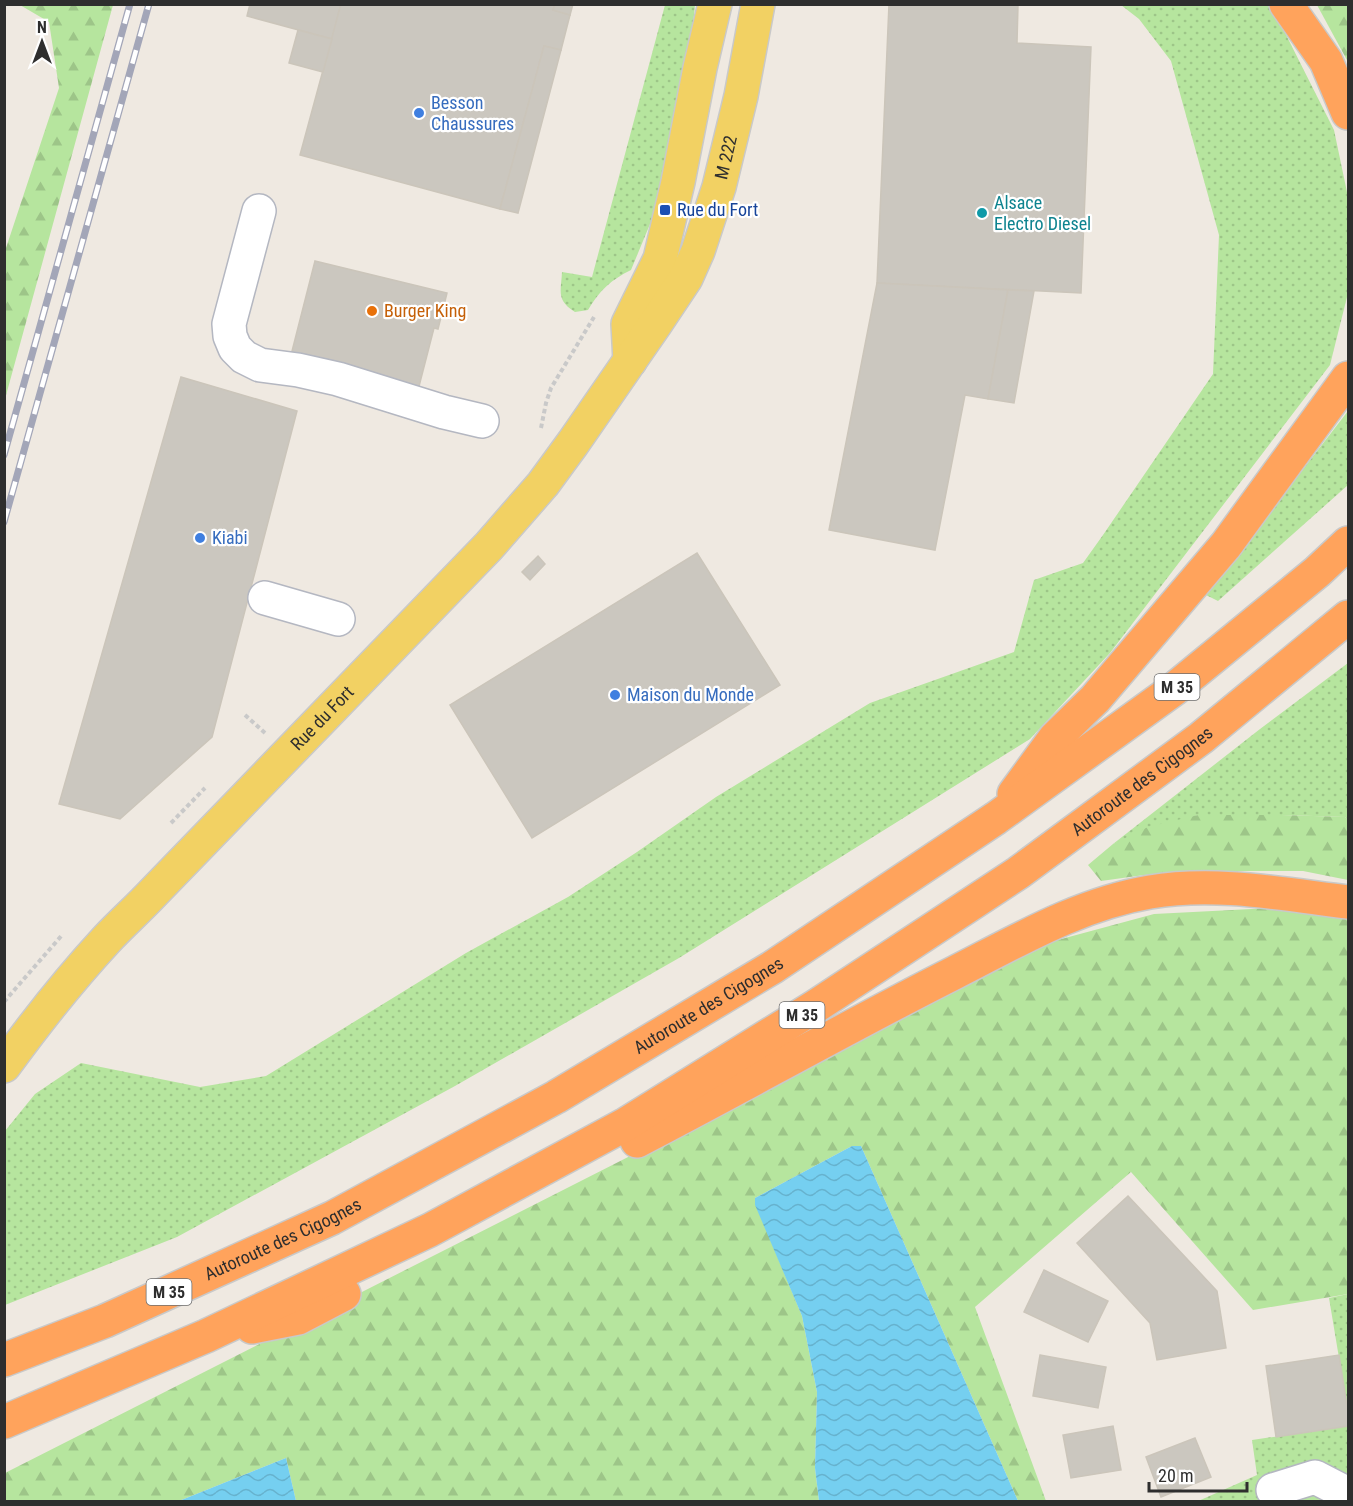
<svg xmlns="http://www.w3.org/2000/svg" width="1353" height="1506" font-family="'Roboto Condensed',sans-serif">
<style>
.grass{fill:url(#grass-dots)}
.forest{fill:url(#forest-firs)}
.water{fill:url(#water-waves)}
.building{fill:#cbc7bf;stroke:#cbc5ba;stroke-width:1.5}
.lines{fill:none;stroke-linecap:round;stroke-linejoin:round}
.minor-casing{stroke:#b4b7c1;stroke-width:36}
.major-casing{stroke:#c9c9c9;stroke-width:36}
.highway-casing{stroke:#c9c9c9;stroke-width:36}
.path{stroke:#c9c9c9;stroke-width:4;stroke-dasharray:4.5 3;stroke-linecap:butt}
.minor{stroke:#fff;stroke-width:33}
.major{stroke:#f2d163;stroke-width:33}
.highway{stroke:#ffa35c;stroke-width:33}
.rail-casing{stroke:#a3a6b8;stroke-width:7}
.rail{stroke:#fff;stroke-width:4.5;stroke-dasharray:14;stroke-linecap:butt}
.shop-dot{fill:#3f7fe0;stroke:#fff;stroke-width:2}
.transit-dot{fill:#1a4fb4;stroke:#fff;stroke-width:2}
.culture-dot{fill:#0f9aa8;stroke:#fff;stroke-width:2}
.food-dot{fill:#e8710a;stroke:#fff;stroke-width:2}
.labels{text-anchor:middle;stroke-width:4.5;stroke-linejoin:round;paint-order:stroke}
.shield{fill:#fff;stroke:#6d6d6d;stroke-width:1.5}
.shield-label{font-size:16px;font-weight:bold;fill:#2e2e2e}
.shop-label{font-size:18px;fill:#366cbe;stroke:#fff;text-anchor:start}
.street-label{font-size:18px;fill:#2e2e2e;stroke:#fff}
.culture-label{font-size:18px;fill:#0d838f;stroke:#fff;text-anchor:start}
.transit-label{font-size:18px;fill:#164399;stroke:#fff;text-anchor:start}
.food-label{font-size:18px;fill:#c56008;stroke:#fff;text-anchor:start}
</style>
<defs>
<pattern id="grass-dots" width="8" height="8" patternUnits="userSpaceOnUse" patternTransform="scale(1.5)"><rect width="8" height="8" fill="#b6e59e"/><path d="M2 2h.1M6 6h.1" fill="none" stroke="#9dc588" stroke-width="1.8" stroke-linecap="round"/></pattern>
<pattern id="forest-firs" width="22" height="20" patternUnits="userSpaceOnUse" patternTransform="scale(1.5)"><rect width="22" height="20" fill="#b6e59e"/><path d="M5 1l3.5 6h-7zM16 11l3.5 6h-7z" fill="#9dc588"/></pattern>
<pattern id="water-waves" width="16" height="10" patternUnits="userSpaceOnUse" patternTransform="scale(1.5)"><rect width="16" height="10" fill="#75cff0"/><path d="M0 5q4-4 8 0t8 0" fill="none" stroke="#66b2ce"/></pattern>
</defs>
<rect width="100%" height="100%" fill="#efe9e1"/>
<g class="grass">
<path d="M665,5H695L690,55L655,212L631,270C612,279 599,291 588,310L575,312C556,300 561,292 562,272L592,277Z"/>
<path d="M1121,5H1271L1334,130L1348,197V293L1330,365L1110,653L1030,739L679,958L455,1086L177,1237L5,1305V1131L35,1094L81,1063L200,1087L266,1076L466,953L568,897L637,852L716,797L870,703L1014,652L1034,580L1083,563L1103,535L1213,374L1219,235L1171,61L1139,19Z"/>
<path d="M1348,411V485L1218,601L1206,595Z"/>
<path d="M1348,663V820L1345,817L1282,815H1198L1113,844L1260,729Z"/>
<path d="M1348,1294V1412L1329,1298Z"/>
<path d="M1348,1426V1501L1196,1502L1257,1475L1252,1440Z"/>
</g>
<g class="forest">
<path d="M20,5H113L5,399V251L59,88L49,22Z"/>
<path d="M1317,5H1348V62Z"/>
<path d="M1198,815H1282L1345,817L1348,820V880L1303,871H1217L1144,875L1101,881L1088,865L1113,844L1148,827Z"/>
<path d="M1271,908L1348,919V1294L1253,1310L1131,1172L975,1307L1046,1501H1018L861,1146H852L755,1198L756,1205L802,1316L817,1392L815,1468L819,1501H296L286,1458L179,1501L5,1502V1473L1054,941L1154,914Z"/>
</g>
<g class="water">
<path d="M852,1146H861L1018,1501H819L815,1468L817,1392L802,1316L755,1205V1198Z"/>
<path d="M286,1458L296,1501H179Z"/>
</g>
<g class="building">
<path d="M250,4H341L332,39L247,16Z"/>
<path d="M341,4H555L553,10L570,15L561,50L544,46L500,209L300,155Z"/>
<path d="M555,4H573L570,15L553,10Z"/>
<path d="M889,4L1018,5L1017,43L1091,47L1081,293L877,283Z"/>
<path d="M298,30L332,39L323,72L289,63Z"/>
<path d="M544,46L561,50L518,213L500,209Z"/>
<path d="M315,261L447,293L438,329L434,328L417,394L289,363Z"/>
<path d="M877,283L1008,290L988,399L965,395L935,550L829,530Z"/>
<path d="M1008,290L1034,291L1014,403L988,399Z"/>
<path d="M181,377L297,411L212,737L120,819L59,804Z"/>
<path d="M697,553L780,685L532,838L450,705Z"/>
<path d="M538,556L545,564L530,580L522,572Z"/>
<path d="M1128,1196L1217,1291L1226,1348L1157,1360L1150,1323L1077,1243Z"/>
<path d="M1044,1270L1108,1301L1088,1342L1024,1312Z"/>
<path d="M1040,1355L1106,1367L1098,1408L1033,1396Z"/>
<path d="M1339,1355L1348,1412V1426L1276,1437L1266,1366Z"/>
<path d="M1113,1426L1121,1470L1071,1478L1063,1435Z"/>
<path d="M1195,1438L1211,1477L1161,1497L1146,1457Z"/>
</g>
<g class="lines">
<g class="minor-casing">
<g id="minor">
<path d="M259,211L229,324L230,336L235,348L244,357L260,365L298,370L338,379L444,412L482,421"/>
<path d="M265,598L338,619"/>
<path d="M1273,1490L1315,1477L1348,1494"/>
</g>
</g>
<g class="major-casing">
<g id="major">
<path d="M630,361L628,324L660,259L678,182L700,68L715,4"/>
<path id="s1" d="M4,1066C36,1022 70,979 107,939C122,923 138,909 153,893L489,546L543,484L573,443L656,323L686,278L698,251L719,187L741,96L758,4"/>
</g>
</g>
<g class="highway-casing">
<g id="highway">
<path d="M1286,4L1326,61L1348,113"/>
<path d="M1014,794L1055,738L1095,699L1226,545L1348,378"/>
<path d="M637,1141C743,1086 847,1027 954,973C1017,941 1079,904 1150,892C1216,881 1282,894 1348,902"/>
<path d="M252,1327L298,1318L344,1294"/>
<path id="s2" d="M4,1360L105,1321L332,1218L556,1097L773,967L996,818L1173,690L1317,572L1348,543"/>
<path id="s3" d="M4,1422L206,1336L430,1230L626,1124L816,1006L1018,873L1201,738L1348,617"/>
</g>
</g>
<g class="path">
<path d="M541,428L546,403L551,388L594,317"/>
<path d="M245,715L265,733"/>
<path d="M171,823L205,788"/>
<path d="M4,1002L16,988L63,934"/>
</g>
<use href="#minor" class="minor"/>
<use href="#major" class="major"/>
<use href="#highway" class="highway"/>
<g class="rail-casing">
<g id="rail">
<path d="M4,455L130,4"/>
<path d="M4,522L149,4"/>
</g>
</g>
<use href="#rail" class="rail"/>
</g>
<g class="shop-dot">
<circle cx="419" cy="113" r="6"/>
<circle cx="200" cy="538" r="6"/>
<circle cx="615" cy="695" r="6"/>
</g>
<rect class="transit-dot" x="659" y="204" width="12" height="12" rx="3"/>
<circle class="culture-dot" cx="982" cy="213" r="6"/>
<circle class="food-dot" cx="372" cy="311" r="6"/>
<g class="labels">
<g class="shield">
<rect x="1154.5" y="674" width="45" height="26" rx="4.5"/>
<rect x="779.5" y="1002" width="45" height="26" rx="4.5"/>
<rect x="146.5" y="1279" width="45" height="26" rx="4.5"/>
</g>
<g class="shield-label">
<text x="1177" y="693">M 35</text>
<text x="802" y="1021">M 35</text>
<text x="169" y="1298">M 35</text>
</g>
<g class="shop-label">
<text x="431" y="109">Besson<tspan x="431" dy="21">Chaussures</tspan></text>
<text x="212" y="544">Kiabi</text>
<text x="627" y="701">Maison du Monde</text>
</g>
<g class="street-label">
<text dy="6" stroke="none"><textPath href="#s1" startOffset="1172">M 222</textPath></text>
<text dy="6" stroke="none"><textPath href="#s1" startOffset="472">Rue du Fort</textPath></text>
<text dy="6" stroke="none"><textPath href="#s3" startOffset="1310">Autoroute des Cigognes</textPath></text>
<text dy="6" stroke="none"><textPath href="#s2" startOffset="790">Autoroute des Cigognes</textPath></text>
<text dy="6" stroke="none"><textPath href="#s2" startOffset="304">Autoroute des Cigognes</textPath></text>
</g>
<g class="culture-label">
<text x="994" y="209">Alsace<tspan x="994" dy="21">Electro Diesel</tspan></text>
</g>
<g class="transit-label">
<text x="677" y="216">Rue du Fort</text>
</g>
<g class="food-label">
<text x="384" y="317">Burger King</text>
</g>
</g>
<rect width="1353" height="1506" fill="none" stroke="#2e2e2e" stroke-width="12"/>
<g transform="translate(42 42)" stroke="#ffffff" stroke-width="4.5" paint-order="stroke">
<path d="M0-4.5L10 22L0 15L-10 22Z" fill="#2e2e2e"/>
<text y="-9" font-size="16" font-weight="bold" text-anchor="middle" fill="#2e2e2e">N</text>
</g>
<path d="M1149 1482v9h98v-9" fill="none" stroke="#2e2e2e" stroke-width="3"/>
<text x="1158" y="1482" font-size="18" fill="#2e2e2e" stroke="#ffffff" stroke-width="4.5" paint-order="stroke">20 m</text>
</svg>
